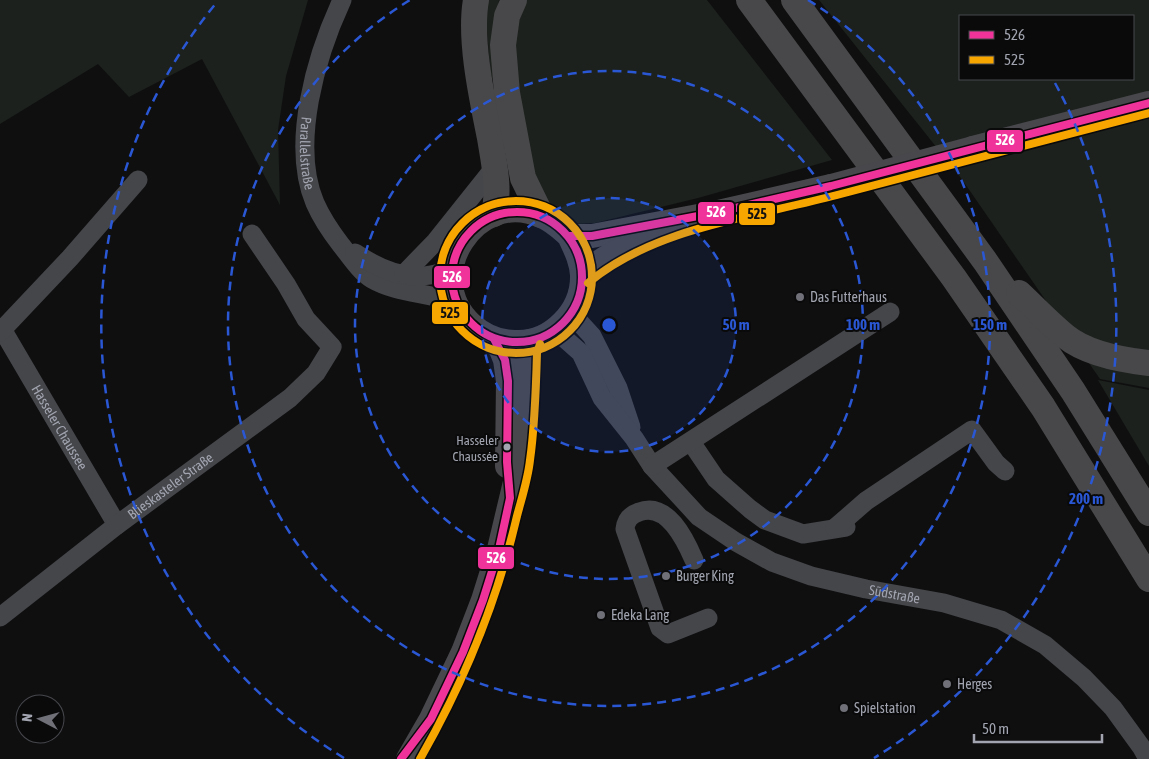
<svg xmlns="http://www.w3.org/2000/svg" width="1149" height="759" font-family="'Asap Condensed',sans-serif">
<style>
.green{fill:#1c211d;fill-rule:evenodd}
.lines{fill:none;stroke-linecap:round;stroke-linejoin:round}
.minor{stroke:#45464a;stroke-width:19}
.major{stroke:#48484c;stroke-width:24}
.highway{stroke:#48484a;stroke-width:26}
.major-bridge{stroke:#48484c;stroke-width:24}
.bus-1-casing{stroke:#0a0a0b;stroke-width:11}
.bus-2-casing{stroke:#0a0a0b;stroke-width:11}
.bus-1{stroke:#ef339a;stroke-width:8}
.bus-2{stroke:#f7a600;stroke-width:8}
.ring{fill:none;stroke:#2a57d4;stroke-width:2.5;stroke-dasharray:9 6}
.poi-dot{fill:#6f7078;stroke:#0a0a0b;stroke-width:2}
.bus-dot{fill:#a2a5b0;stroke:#0a0a0b;stroke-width:2}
.labels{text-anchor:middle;stroke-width:4;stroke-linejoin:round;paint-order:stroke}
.bus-label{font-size:13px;fill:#a2a5b0;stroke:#0a0a0b;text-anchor:end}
.street-label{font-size:14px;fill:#a2a5b0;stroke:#0a0a0b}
.poi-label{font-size:14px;fill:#a2a5b0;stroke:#0a0a0b;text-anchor:start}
.centre{fill:#2a57d4;stroke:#0a0a0b;stroke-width:2.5}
.ring-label{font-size:15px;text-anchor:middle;font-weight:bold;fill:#2a57d4;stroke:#0a0a0b;stroke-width:4;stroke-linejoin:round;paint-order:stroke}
.line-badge{stroke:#0a0a0b;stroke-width:2}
.badge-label{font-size:14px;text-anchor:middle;font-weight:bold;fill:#fff}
.pale-badge-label{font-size:14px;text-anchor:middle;font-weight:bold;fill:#111}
</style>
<rect width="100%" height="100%" fill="#0f0f10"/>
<g class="green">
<path d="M0,0H308L286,76L278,130L280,205L202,59L129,97L98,64L0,124Z"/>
<path d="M485,0H499L495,29L502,109L490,71Z"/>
<path d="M527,0H707L832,160L698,198L595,223L572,224L561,212L546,203L530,173L512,39Z"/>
<path d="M819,0H1149V388L1100,379L961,178ZM960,16H1133V79H960Z"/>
<path d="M1098,380L1149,390V466Z"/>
</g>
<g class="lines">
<g class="minor">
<path id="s1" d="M342,0C316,56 290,144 315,203C322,219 331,232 341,245C350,256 360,272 372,279C398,294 429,292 456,303"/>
<path d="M355,253C373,265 394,276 416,276C427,277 440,273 451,270"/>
<path d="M404,274L436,241L495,167"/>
<path d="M571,313L592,336L618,388L631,427"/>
<path id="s2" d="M2,329L117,525"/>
<path id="s3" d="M555,330L581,353L602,398L634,438L652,466L699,517L736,542L772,562L811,576L866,589L944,603L1001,620L1045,645L1084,678L1113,708L1142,748L1148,759"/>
<path d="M0,332L70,258L138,180"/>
<path d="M691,442L716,479L750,509L765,520L803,534L846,527"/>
<path d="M652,466L890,312"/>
<path d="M835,528L866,501L972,430L996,463L1005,471"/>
<path d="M694,560C685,539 667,501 639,512C630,515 626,520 625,529L660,628L668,634L708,618"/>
<path id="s4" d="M0,617L117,525L290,398L316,373L332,347L306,319L286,284L252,234"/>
</g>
<g class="major">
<path d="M973,148L1149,103"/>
<path d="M569,236C575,249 581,260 582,275C583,311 551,344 515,342C498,342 483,335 471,324C419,276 476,187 541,216C552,220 560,228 569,236H592L714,213L831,186"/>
<path d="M582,275C603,256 628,245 654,234"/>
<path d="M494,339L501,350L505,360L508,381L507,466"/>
<path d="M408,759L431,719L463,652L483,600L499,549L520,461L525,421L527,352L530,341"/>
</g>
<g class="highway">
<path d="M476,0C469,39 482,98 490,138C494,163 500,189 494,214"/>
<path d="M514,0L507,16L503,45L507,93L523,178L541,215"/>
<path d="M749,0L954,278L1043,407L1149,579"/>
<path d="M794,0L985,261L1073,391L1149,513"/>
<path d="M1019,293C1034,307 1049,323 1065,336C1087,354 1121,360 1149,363"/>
</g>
<path class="major-bridge" d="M831,186L973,148"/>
<g class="bus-1-casing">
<g id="bus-1">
<circle cx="517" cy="277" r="65"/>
<path d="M569,236H592L714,213L831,186L1149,103"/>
<path d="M401,759L431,719L463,652L483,600L499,549L510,498L507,462L508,381L505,360L494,339"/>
</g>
</g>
<g class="bus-2-casing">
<g id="bus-2">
<circle cx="516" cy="277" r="76"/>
<path d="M588,283C655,227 755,217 837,195C941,168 1045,140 1149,113"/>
<path d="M420,759C464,682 497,602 517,516C522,497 528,479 530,460C535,425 536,389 537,353L540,344"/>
</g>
</g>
<use href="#bus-1" class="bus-1"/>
<use href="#bus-2" class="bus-2"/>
</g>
<circle cx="609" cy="325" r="127" fill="#2a57d4" fill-opacity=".12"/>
<g class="ring">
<circle cx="609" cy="325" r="127"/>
<circle cx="609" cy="325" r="254"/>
<path d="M808 0A381 381 0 1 1 410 0"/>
<path d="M344 758A508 508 0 0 1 217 2M1055 83A508 508 0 0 1 874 758"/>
</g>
<g class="poi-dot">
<circle cx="800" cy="297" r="5"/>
<circle cx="666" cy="576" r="5"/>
<circle cx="601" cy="615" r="5"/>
<circle cx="947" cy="684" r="5"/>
<circle cx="844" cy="708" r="5"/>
</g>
<circle class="bus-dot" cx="507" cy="447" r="4.5"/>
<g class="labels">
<g class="bus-label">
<text x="498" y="445">Hasseler<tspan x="498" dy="16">Chaussée</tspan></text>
</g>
<g class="street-label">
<text dy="5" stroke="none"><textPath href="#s1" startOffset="159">Parallelstraße</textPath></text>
<text dy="5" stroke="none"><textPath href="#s2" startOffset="114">Hasseler Chaussee</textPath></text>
<text dy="5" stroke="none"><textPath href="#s4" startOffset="215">Blieskasteler Straße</textPath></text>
<text dy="5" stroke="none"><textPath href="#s3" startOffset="451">Südstraße</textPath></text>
</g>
<g class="poi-label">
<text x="810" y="302">Das Futterhaus</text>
<text x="676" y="581">Burger King</text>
<text x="611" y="620">Edeka Lang</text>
<text x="957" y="689">Herges</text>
<text x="854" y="713">Spielstation</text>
</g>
</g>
<circle cx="609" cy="325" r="8" class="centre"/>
<g class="ring-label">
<text x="736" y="330">50 m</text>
<text x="863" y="330">100 m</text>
<text x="990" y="330">150 m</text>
<text x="1086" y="504">200 m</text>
</g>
<g class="line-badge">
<rect x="986" y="129" width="38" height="24" rx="5" fill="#ef339a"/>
<rect x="697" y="201" width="38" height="24" rx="5" fill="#ef339a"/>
<rect x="738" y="202" width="38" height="24" rx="5" fill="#f7a600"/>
<rect x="433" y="265" width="38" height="24" rx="5" fill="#ef339a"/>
<rect x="431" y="301" width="38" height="24" rx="5" fill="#f7a600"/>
<rect x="477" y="546" width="38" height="24" rx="5" fill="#ef339a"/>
</g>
<g class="badge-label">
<text x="1005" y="145">526</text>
<text x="716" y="217">526</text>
<text x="452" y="282">526</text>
<text x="496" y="563">526</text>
</g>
<g class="pale-badge-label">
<text x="757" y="219">525</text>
<text x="450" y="318">525</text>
</g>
<rect x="959" y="15" width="175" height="65" fill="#0a0a0b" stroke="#47484d"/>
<rect x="969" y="31" width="25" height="8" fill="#ef339a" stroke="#47484d"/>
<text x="1004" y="40" font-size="15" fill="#a2a5b0">526</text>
<rect x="969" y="56" width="25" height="8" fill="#f7a600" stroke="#47484d"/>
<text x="1004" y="65" font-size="15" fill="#a2a5b0">525</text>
<g transform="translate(40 719) rotate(276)"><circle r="24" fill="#0a0a0b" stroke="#47484d"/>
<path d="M0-4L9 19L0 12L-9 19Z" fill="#6f7078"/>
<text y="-8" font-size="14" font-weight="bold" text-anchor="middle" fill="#a2a5b0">N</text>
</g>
<path d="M974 734v8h128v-8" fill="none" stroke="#a2a5b0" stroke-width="2.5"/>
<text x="982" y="734" font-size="15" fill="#a2a5b0" stroke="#0a0a0b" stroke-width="4" paint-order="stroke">50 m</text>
</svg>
